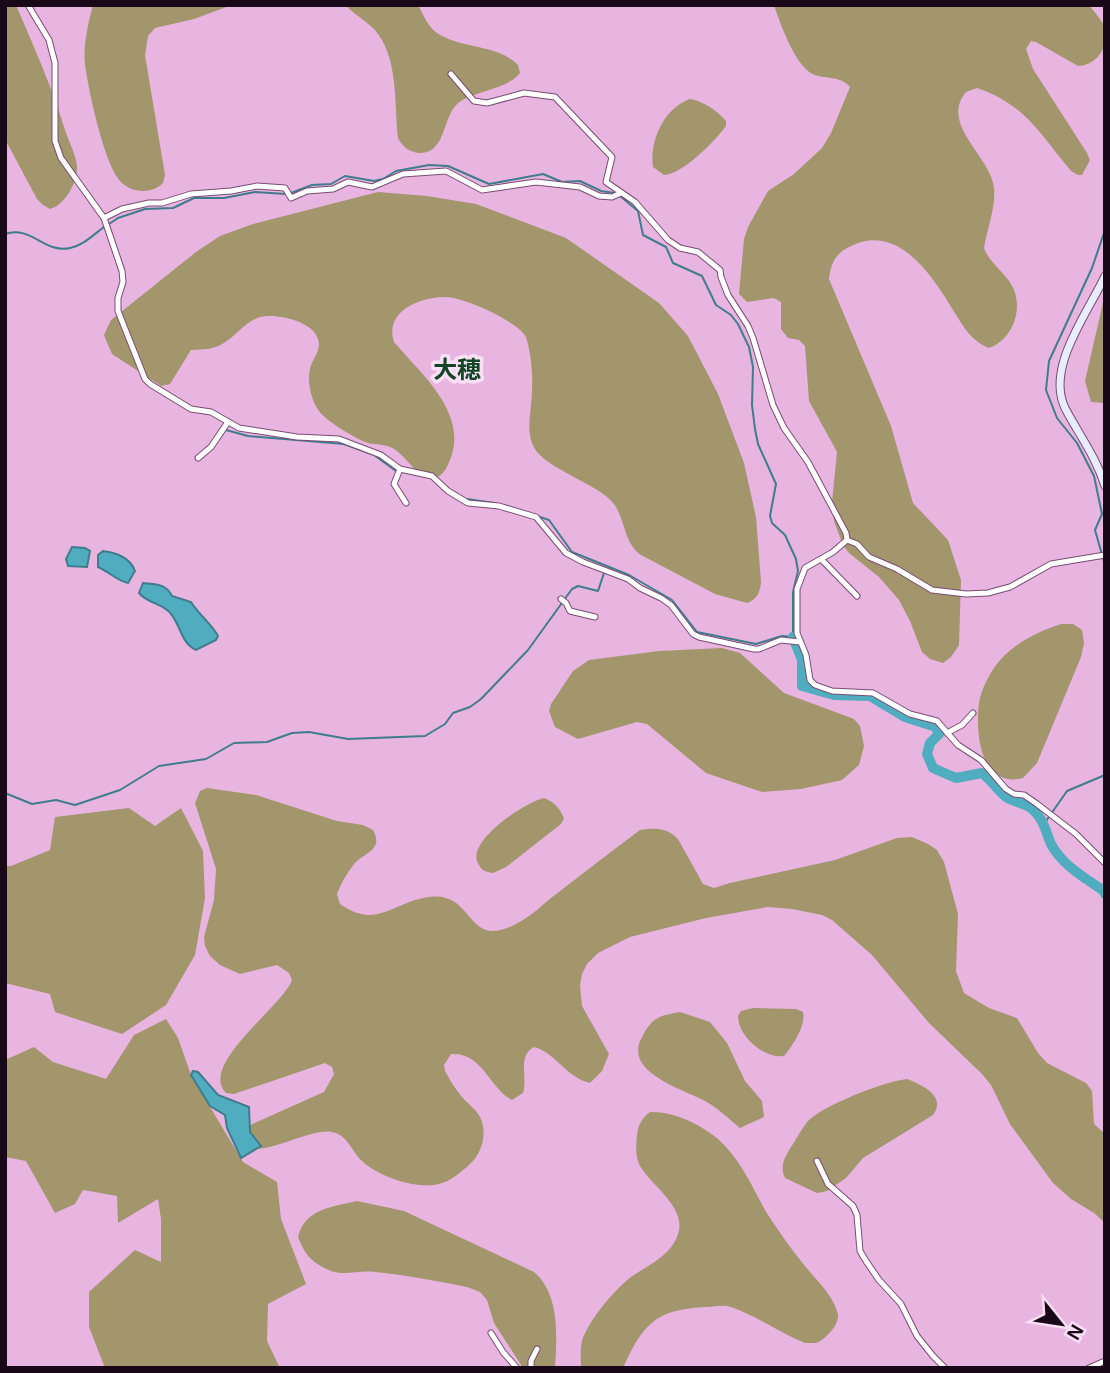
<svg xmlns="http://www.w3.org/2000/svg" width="1110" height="1373" font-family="Arial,'Noto Sans JP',sans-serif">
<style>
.green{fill:#a3956c}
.water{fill:#50adbf;stroke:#407c8d;stroke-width:2}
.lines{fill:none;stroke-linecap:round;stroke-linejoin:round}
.stream{stroke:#407c8d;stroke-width:2}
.river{stroke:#50adbf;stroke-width:10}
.street-casing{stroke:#784c72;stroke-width:7}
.secondary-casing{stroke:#784c72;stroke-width:9}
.street{stroke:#fff;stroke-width:5}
.secondary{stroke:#e8edfe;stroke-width:7}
.labels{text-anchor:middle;stroke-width:7;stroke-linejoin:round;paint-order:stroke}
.quarter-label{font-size:24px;font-weight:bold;fill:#114625;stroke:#fadff5}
</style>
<rect width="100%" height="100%" fill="#e8b5e0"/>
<g class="green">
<path d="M5,5H16C34,47 52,87 65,130C69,142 76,155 77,166C78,182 65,205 50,209L43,205L37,199L5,139Z"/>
<path d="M93,5H232L194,19L155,28L148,36L145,55L165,175L163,183C151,195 130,193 119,180C103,159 89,92 85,65C83,45 88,24 93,5Z"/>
<path d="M345,5H418C423,14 428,27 437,33C461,49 498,44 518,65L520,73C506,90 478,90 461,101C441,113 448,154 419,153C409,152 402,146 398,138C394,104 399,58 375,30C366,21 354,14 345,5Z"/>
<path d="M774,5H1089C1094,12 1103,21 1105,29C1108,48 1097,65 1078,66L1036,42L1031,41L1026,49L1033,69L1087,153L1090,160L1082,175H1078L1071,171C1039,133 1026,105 977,88L966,92C939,125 991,156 994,188C996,207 987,229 984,248C989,262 1003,271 1011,284C1025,307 1013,340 989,348C971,341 963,326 953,310C932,275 898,223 851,246C836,253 831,262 829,279L891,426L913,503L948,540L961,580L959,645L951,657L943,663L930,659L922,652L910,621L899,600L879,577L849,553L843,545L834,521L832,502L837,452L809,401L805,346L799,340L788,338L781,329V302L774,298L747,302L739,294L744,239L748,227L768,191L794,174L822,148L831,133L850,87C841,76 827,79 815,75C796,69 780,23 774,5Z"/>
<path d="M690,99C705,102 716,110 726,121V126C715,141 683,174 664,175L653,167C649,141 664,108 690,99Z"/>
<path d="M378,192L427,196L476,204L566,238L659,303L688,336L718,394L744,463L756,517L761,582C760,593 757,599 747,603L715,594L641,555C623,542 626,521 614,504C601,486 555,472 538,453C523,436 532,411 532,391C533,374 531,353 526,337C517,321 464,297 445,297C420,297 384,311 394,342C421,374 469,413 450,460C446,470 442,477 431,479C414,474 408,458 394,449C387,444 377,445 368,443C356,439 326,421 319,411C311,400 307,382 310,369C311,361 319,354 319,344C318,323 284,315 267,316C247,317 238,336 222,344C212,350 203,349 191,350L170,384L161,386L112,354L104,335L111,320L196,252L220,236L253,224Z"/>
<path d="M1105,294V403L1091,402L1085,381Z"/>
<path d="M1061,624H1073L1082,630L1084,643L1081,657L1037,763L1023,778C980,789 975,732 979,703C981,689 991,670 1001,659C1017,642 1039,631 1061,624Z"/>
<path d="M722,648L740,653L784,693L854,719L860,726L864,746L859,765L842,780L801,789L762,792L706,773L647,724L637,722L578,739L555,727L549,711L551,704L573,671L589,660L659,651Z"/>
<path d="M207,788L256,795L337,821L363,825L373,830C384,850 365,852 354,864C347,873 341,883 337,894L340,904C377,930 392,902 429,897C466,892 467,929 491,931C502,932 517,924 526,918C536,912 545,902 555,895C583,873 611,852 640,830C656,828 666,827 678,839L703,884L714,888L730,883L835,860L897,838L912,837L928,844L937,850L944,862L958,914L956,971L964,993L989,1008L1017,1018L1038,1053L1047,1063L1086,1083L1092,1091L1094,1124L1105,1134V1223L1094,1213L1071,1199L1053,1183L1010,1124L991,1085L982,1074L929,1023L872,955L832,920L822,915L792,909L768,907L706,918L630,937L598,953L587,964L582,974L580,985L582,1006L609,1054L602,1071L590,1083C567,1078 556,1053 534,1047C517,1056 528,1077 523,1093L512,1100C489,1088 483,1052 451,1054L444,1065L445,1071C450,1080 455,1089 462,1097C468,1104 476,1109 480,1117C488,1133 482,1154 469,1165C461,1172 452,1180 442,1183C419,1191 379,1177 362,1161C352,1152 348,1135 332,1132C315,1128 277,1149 255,1149L248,1126L324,1092L334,1074L332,1067L325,1063L234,1094L226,1093C198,1065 283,1006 292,980L289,973L277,965L240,974L220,965L210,956L205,946L204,937L214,900L216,869L195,803L200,791Z"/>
<path d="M544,798C554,802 559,807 564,818L561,824L506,867L493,873C487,872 482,871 479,865C463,843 525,802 544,798Z"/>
<path d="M129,808L155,826L181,808L203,851L205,898L195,955L166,1005L122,1034L55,1012L50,994L5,983V866H11L50,850L55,817Z"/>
<path d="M753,1008L796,1009L803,1012C806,1026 793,1045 784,1056C764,1059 738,1036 738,1016L741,1011Z"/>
<path d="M680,1012L710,1022L727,1043L745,1081L762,1101L764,1117L740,1128C729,1119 718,1108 705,1101C683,1089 622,1072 642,1037C652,1017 659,1016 680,1012Z"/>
<path d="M166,1019L178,1038L191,1075L243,1162L277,1182L281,1219L306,1284L268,1304L267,1341L279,1366L276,1368H105L89,1327V1292L135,1250L161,1262V1219L158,1199L118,1223L117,1196L83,1190L75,1204L55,1213L26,1161L5,1157V1060L34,1047L53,1062L106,1079L134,1035Z"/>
<path d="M907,1079C923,1085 947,1097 933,1115L863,1158L846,1178L827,1191L817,1193L785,1178C779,1165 786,1155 793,1144C798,1136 802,1128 808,1121C824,1105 885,1081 907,1079Z"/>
<path d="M650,1112C673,1111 700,1124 718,1139C740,1159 751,1184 765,1210C777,1229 791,1249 805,1266C816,1280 835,1297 838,1315C839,1325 825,1340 816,1343C814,1343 807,1343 805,1343C780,1333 757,1316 731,1307C723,1304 712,1307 704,1307C655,1310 643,1324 623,1368H581C581,1360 580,1349 582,1341C588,1321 615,1289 631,1277C648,1265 671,1256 678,1234C687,1208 652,1186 640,1166C635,1157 636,1144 637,1135C638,1125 642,1118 650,1112Z"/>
<path d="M357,1201L404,1211L534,1272C560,1294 557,1337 555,1368H523L494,1323L487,1300L480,1292L467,1287C437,1281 406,1275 375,1272C360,1270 345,1276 331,1271C312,1263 305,1255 298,1237C305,1208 333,1207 357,1201Z"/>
</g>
<g class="water">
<path d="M72,547L85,548L90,551L87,567L68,566L66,559Z"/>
<path d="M103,551C116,553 130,557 135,571L128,583C119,582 108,571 98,567V555Z"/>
<path d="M143,583C156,584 166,584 172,596L191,602C199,615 211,623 218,636L216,640L196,650C181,643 181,626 171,614C163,603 148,604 139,593Z"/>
<path d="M193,1071L198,1072L218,1095L249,1107L250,1132L261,1146L241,1158L227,1128L225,1115L210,1106L191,1075Z"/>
</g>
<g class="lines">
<g class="stream">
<path d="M291,193L312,185L331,184L345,176L374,181L383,179L396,171L429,165L448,166L489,184L543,174L562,182L580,181L601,191L615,193"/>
<path d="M109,224L118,218L145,209L173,208L194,198H224L255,192L286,194"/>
<path d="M1105,230L1092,268L1049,361L1046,390L1057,418L1077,443L1094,476L1102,514L1095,530L1105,565"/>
<path d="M5,234C31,225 45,254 70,248C84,245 93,235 104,227"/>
<path d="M226,430L248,436L344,444L374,455L396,471"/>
<path d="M467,499L494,503"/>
<path d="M503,505L549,520L572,552L629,575L672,600L697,632L756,644L782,636L793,637V592L798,571L796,559L785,535L772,523L770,516L776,484L758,444L755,429L752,405L753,367L749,347L738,324L731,315L716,305L702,276L673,263L666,247L643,235L638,211L620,196"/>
<path d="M5,793L32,804L56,800L75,805L120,790L159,766L206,759L234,743L267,742L292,733L309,732L348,739L425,736L445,724L453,713L470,707L481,699L528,650L572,589L578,586L598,591L604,573"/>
<path d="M1044,824L1067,791L1105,775"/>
</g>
<path class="river" d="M793,637L802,660V686L834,695L870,696L905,717L936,727L939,734L930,743L927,754L933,768L956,778L982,773C991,779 996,789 1005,796C1015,804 1028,802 1037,814C1045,823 1046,833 1051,844C1062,865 1085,878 1104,891L1105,894"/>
<g class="street-casing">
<g id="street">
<path d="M28,5L49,40L55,63V141L61,158L104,218L122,271L123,282L118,298V311L145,379L150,384L191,409L211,412L239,428L297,437L339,439L381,455L400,469L432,476L448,491L468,503L499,506L536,517L566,553L583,562L628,579L640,588L661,598L671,605L693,634L699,637L754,649H759L781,640L800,642"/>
<path d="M451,74L474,101L487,103L524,93L555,97L612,157L606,182L635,202L668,240L680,248L698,252L720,270L721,277L728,295L748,326L753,338L773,405L784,428L808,462L846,533L847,540L833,552L805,568L797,589V633L806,655L810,680L815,685L832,691L873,693L910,714L937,721L958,745L981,760L1006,789L1014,794L1024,795L1037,804L1076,834L1105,863"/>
<path d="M104,218L122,209L149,203H162L191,194L231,191L257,186L285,188L291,198L307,191L333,189L348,182L372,187L403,174L446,171L482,190L536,182L580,187L599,196L612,197L621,193"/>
<path d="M198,458L211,447L228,422"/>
<path d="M400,469L394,484L406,503"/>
<path d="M847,540L857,544L869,557L897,569L932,590L966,594L988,593L1010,587L1051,564L1105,555"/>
<path d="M821,559L857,596"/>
<path d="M561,599L566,603L570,611L595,617"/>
<path d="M947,733L962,725L973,713"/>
<path d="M817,1161L828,1184L853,1206L857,1215L860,1251L866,1261L879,1280L901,1304L917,1336L933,1356L945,1368"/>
<path d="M491,1333L503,1352L517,1368"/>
<path d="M531,1368V1361L537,1349"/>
<path d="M1089,1368L1105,1361"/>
</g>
</g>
<g class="secondary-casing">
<path id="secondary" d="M1105,276C1088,313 1044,369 1066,410C1080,436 1096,457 1105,486"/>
</g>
<use href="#street" class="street"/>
<use href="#secondary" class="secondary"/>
</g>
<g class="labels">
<g class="quarter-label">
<text x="457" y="378">大穂</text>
</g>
</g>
<rect width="1110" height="1373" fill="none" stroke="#190817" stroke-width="14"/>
<g transform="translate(1061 1324) rotate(120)" stroke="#fadff5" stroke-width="5" paint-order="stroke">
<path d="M0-5L12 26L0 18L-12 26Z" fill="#190817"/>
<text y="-10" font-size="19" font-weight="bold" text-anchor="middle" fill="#190817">N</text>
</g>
</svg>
